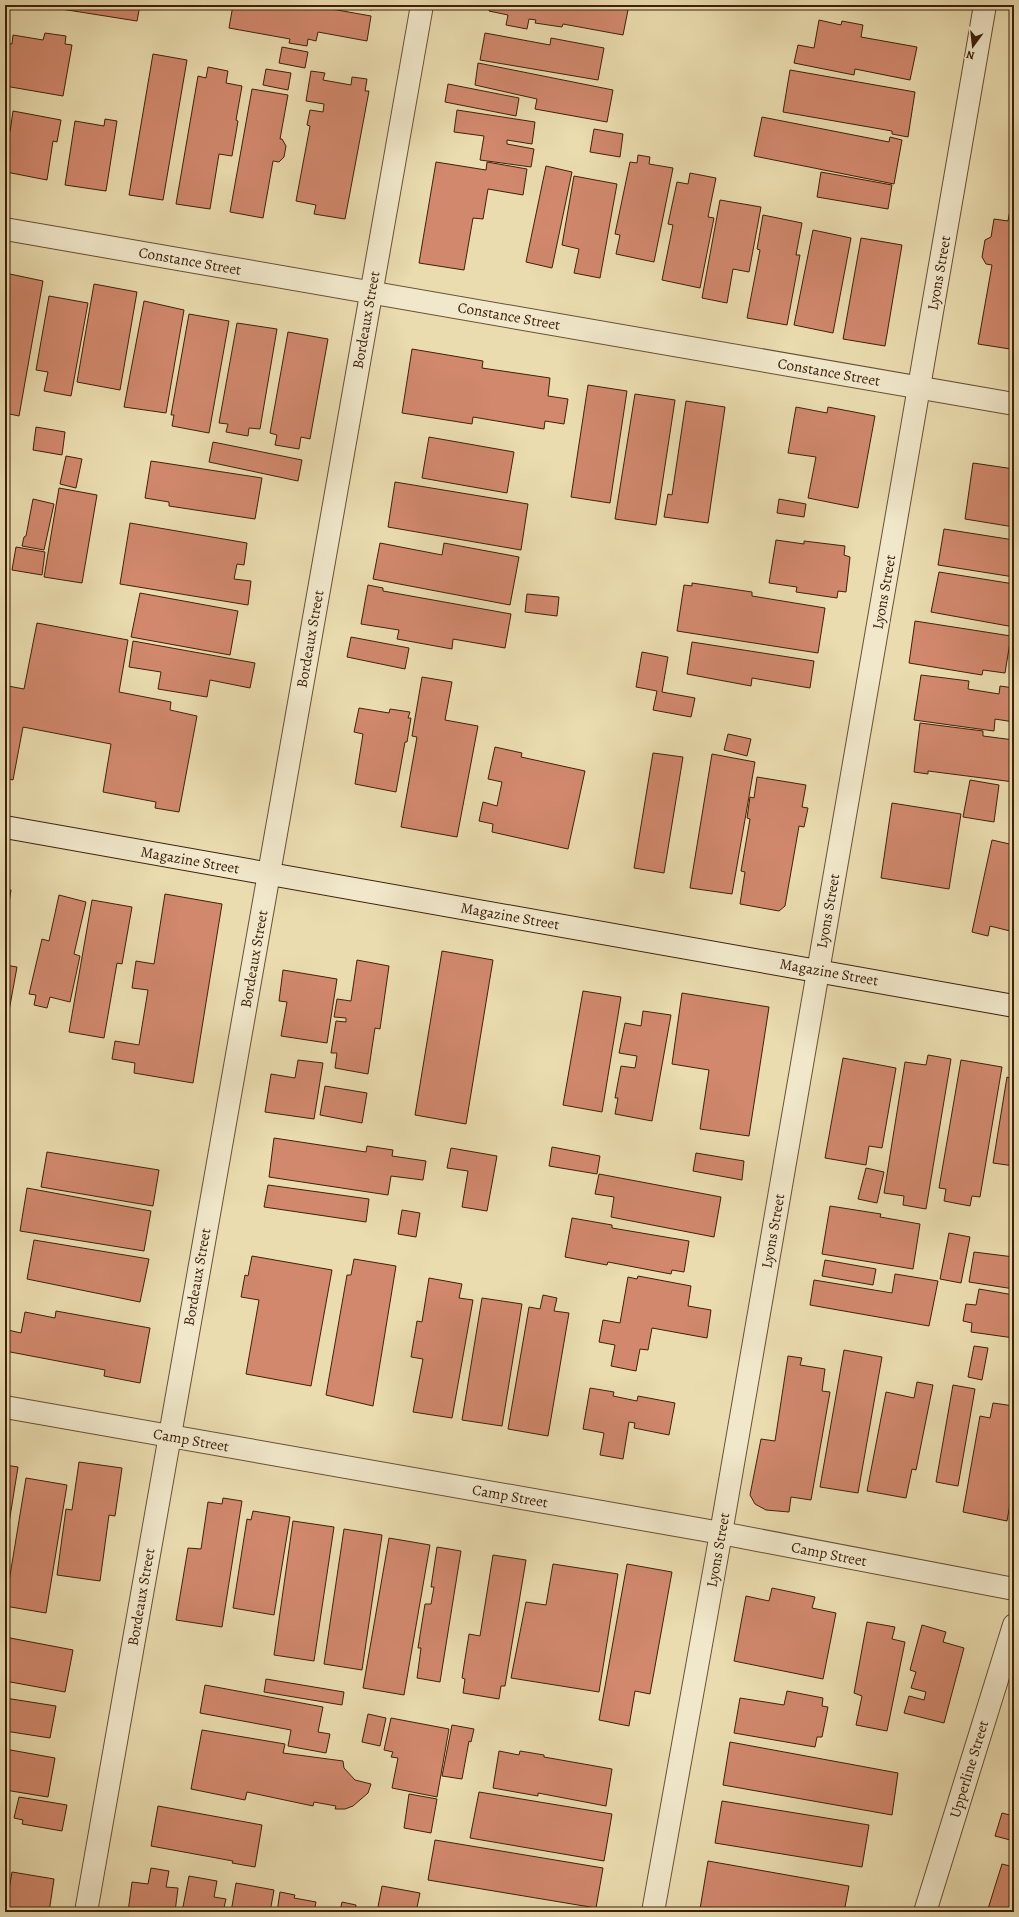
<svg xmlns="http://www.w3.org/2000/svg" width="1019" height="1917" font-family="Alegreya,serif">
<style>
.building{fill:#d1886d;stroke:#3e200b}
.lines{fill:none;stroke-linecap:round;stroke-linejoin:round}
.street-casing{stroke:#694f34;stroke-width:24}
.secondary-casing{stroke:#3e200b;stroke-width:24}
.street{stroke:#f1e8cb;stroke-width:22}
.secondary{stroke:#f1e8cb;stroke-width:22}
.labels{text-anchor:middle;stroke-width:4;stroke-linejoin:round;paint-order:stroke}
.street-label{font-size:15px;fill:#3e200b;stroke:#f1e8cb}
</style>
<rect width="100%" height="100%" fill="#eadcaf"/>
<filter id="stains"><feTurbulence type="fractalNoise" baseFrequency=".005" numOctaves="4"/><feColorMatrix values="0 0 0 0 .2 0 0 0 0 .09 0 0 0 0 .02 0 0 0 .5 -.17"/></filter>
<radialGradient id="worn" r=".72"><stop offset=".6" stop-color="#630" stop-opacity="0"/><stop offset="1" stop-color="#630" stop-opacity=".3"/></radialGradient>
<g class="building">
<path d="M62,5H140L137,21L61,9Z"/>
<path d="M233,5H309L371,16L367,41L318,32L316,41L308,39L307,46L289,43L290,39L229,28Z"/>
<path d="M341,5H373L372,10Z"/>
<path d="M490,5H629L623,35L563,24L562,27L535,23L536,20L529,19L527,29L506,25L508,15L489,11Z"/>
<path d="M819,20L841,25L842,21L863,25L861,37L917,47L910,80L855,69L854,75L794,63L798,45L814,48Z"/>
<path d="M45,33L66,36L65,44L72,45L63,96L5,86V43L12,44L13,35L43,40Z"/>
<path d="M485,33L550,45L551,38L604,48L598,80L480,60Z"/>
<path d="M282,47L308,52L305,68L279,63Z"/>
<path d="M153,54L187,60L163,200L129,195Z"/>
<path d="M478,63L613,90L607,122L535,109L537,99L475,85Z"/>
<path d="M208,67L228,71L226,83L242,86L236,120L238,121L232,156L219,154L210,209L176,204L198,76L206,78Z"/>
<path d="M266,69L291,73L288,90L263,85Z"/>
<path d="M790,70L915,92L908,137L892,134V131L783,112Z"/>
<path d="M311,71L325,73L323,80L351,85L352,77L367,79L365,91H369L345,219L314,214L316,205L296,201L310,126L307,125L310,110L323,112L324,104L306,101Z"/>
<path d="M448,84L519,98L516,116L445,102Z"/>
<path d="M252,89L288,95L280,139H282L286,146L284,157L279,162L273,161L263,218L230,212Z"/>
<path d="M457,110L535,122L532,144L507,140V144L534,149L531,167L480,160L484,136L454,132Z"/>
<path d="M13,111L61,120L57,142L53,141L47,180L6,172L5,179V131L10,132Z"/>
<path d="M762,117L889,142L890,137L902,140L894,184L754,156Z"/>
<path d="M105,119L117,121L106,191L65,185L75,121L104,126Z"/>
<path d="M594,129L623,134L620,157L590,152Z"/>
<path d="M638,155L650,157L649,164L673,168L654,262L616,254L620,235L615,234L630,162L637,163Z"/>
<path d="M436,162L486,170L487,162L527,169L523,195L488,189L483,219L473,218L464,270L419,263Z"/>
<path d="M546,166L572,172L552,268L526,262Z"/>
<path d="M821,172L892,185L888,209L817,197Z"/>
<path d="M690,173L716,178L708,217L714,218L700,288L662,280L673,225L668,224L677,182L688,184Z"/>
<path d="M574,176L617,184L600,278L574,273L579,249L562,245Z"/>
<path d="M720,200L761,207L749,272L733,269L727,303L702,298Z"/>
<path d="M1011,204H1014V328L1010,349L978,344L992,265L986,264L982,257L985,240L991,237L994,219L1008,221Z"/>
<path d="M763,215L802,223L796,255H800L787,325L747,318L760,250L757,249Z"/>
<path d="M813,230L851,238L833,333L794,325Z"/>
<path d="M861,238L902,245L885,346L843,339Z"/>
<path d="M5,273L43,281L19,416L5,413Z"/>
<path d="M94,284L137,292L120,390L77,382Z"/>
<path d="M49,296L88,303L71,396L44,391L48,372L36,370Z"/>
<path d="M144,301L184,310L166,413L124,407Z"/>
<path d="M189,314L229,321L209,433L172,426L174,415H171Z"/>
<path d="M237,323L277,329L260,429L249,428L248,436L226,432L228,424L219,423Z"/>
<path d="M288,332L328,339L310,439L301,437L299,449L275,445L277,435L270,433Z"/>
<path d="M412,349L483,361L482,368L550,378L548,396L568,399L564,424L545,421L544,429L473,417L472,424L402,413Z"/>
<path d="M588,385L627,391L610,503L571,497Z"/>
<path d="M635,394L675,400L656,525L615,519Z"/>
<path d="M686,401L725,407L708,523L664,517L668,494L672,495Z"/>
<path d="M796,407L827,413L828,407L875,416L858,508L808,498L816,457L788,453Z"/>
<path d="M36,427L65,432L62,455L33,450Z"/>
<path d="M429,437L514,452L507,493L422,478Z"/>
<path d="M213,442L302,460L298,481L209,462Z"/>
<path d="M66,456L82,459L76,488L60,484Z"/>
<path d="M151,461L262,478L255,519L169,506V502L145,498Z"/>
<path d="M973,463L1014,469V527L965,519Z"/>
<path d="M395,482L528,504L521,550L388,527Z"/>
<path d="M59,488L97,495L82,583L44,577Z"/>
<path d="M33,499L54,504L44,550L22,546L24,537L26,536Z"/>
<path d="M779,499L806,504L804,517L777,513Z"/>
<path d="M130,523L247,543L244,565L237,564L234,579L251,581L248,605L120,584Z"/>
<path d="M944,529L1014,540V577L938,565Z"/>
<path d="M776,540L804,544V541L845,546L844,555L850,557L846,592L838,591L837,598L796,592L797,587L769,583Z"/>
<path d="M380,543L442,555L444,543L519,557L510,605L373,579Z"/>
<path d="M16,547L45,552L42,575L12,570Z"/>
<path d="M939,572L1014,584V627L931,612Z"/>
<path d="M692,583L752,592V596L825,608L818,653L677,631L684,585L692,586Z"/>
<path d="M368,585L383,588V591L511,614L505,648L453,639L452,649L397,639L399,630L361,624Z"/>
<path d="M140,593L238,611L230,655L131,637Z"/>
<path d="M527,594L559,597L557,616L525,612Z"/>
<path d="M915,621L1011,636L1005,673L983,670L982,675L909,663Z"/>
<path d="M37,623L128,640L119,692L171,702L170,710L197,716L179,812L155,808L156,802L103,792L111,744L23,727L13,780L5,778V700L8,686L24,689Z"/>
<path d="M351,637L409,648L405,669L347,657Z"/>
<path d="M133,641L255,663L250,688L210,680L207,697L158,689L161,672L129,667Z"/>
<path d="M692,642L814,661L810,688L752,678L751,686L687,674Z"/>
<path d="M642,652L668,657L662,692L695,698L691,717L653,710L657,691L636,687Z"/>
<path d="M921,675L969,681L968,689L999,694L1000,686L1014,688V722L995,719L994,731L914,720Z"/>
<path d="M422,677L452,682L445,720L478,726L457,837L401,827L417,737L412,736Z"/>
<path d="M359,708L389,713L390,709L410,712L408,718H411L407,742H405L396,792L355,784L363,734L354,732Z"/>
<path d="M920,723L983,731V736L1014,740V782L928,771V774L914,772Z"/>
<path d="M728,734L751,739L747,756L724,750Z"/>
<path d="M495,747L522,753L521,757L585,771L568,849L492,832L493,824L479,821L483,802L497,806L502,782L488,779Z"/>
<path d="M653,753L683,757L664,873L634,868Z"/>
<path d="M712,754L755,762L732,894L690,888Z"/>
<path d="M757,777L806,785L802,807L808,808L804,827L799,826L785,906L779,911L740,904L745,872L741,871L750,819L747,818L750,797L754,798Z"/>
<path d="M970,780L999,785L994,822L963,817Z"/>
<path d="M892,803L961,814L949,889L881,878Z"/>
<path d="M992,840L1014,845V843V932L990,926L988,936L972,932Z"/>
<path d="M5,889L11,890L5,928Z"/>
<path d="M165,894L222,904L193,1083L134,1073L135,1063L112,1059L115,1041L139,1045L148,990L132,988L136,961L154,964Z"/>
<path d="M59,895L86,902L74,954L80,956L70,1002L50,997L47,1008L34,1005L36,995L29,994L42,939L49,941Z"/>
<path d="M92,900L132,907L122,964L117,963L104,1038L69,1032Z"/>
<path d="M442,951L493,960L466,1124L415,1115Z"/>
<path d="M357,960L389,966L380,1029L375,1028L368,1074L335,1068L337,1053H331L336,1021L346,1022V1018L334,1017L337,999L351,1001Z"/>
<path d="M5,965L17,967L7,1022H5Z"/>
<path d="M283,970L337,979L327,1043L281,1036L287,1002L279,1001Z"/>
<path d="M583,991L621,997L602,1112L563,1105Z"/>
<path d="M682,993L769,1007L749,1136L700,1129L709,1070L672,1064Z"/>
<path d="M643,1011L671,1015L652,1121L615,1114L618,1098H615L621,1066L635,1068L637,1056L619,1053L625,1023L641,1026Z"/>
<path d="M928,1055L951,1059L926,1209L903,1205L904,1196L884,1193L905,1062L926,1065Z"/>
<path d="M843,1058L896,1068L882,1148L869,1146L866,1165L825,1158Z"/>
<path d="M298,1060L323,1063L314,1119L265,1112L271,1074L295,1078Z"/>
<path d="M961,1060L1002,1067L980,1197L972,1196L970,1206L944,1201L946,1189L939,1188Z"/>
<path d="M1012,1068H1014V1166L993,1163L1007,1077L1010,1078Z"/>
<path d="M325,1086L367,1093L362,1123L320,1115Z"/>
<path d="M274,1138L366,1152L367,1146L393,1150L392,1156L426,1161L423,1180L391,1176L388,1195L269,1177Z"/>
<path d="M552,1147L600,1156L597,1174L549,1166Z"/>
<path d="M451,1148L497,1156L487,1211L462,1207L468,1171L447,1168Z"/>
<path d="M47,1152L159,1170L153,1206L41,1187Z"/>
<path d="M696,1153L744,1161L742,1180L693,1171Z"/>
<path d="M866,1168L884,1172L877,1203L858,1199Z"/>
<path d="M599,1174L721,1197L714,1237L611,1217L614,1197L595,1194Z"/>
<path d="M268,1185L369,1199L366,1222L264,1207Z"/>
<path d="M27,1188L151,1211L144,1251L20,1231Z"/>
<path d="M830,1206L881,1214L880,1217L920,1224L913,1269L822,1254Z"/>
<path d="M402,1210L420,1213L416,1237L398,1234Z"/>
<path d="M572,1218L612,1225V1228L689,1241L684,1272L672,1270L671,1274L608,1262L607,1265L565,1257Z"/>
<path d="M949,1233L970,1237L961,1283L940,1279Z"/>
<path d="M34,1240L149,1259L140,1302L27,1279Z"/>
<path d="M974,1252L1014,1257V1289L969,1282Z"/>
<path d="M252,1256L332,1270L311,1386L246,1374L259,1300L241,1297L245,1275L248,1276Z"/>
<path d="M354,1259L396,1266L373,1406L326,1395L347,1275H351Z"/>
<path d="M825,1260L876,1269L873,1285L822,1276Z"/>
<path d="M895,1274L938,1281L929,1326L810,1305L814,1280L892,1293Z"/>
<path d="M638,1276L691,1286L688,1306L711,1310L707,1338L652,1328L648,1350L640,1349L636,1371L611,1366L615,1345L599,1342L603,1320L620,1323L628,1277L637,1279Z"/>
<path d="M429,1278L462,1284L459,1298L473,1300L452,1418L413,1412L423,1359L411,1357L417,1321L422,1322Z"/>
<path d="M979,1289L1014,1295V1338L971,1332L972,1323L963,1321L966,1304L976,1305Z"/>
<path d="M543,1295L557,1298L554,1311L569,1313L548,1436L508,1429L529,1307L540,1309Z"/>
<path d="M482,1298L522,1304L502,1426L462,1420Z"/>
<path d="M56,1311L150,1328L140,1383L104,1376L105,1370L5,1351L8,1330L21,1333L25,1312L55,1318Z"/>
<path d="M974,1346L988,1348L982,1380L968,1377Z"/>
<path d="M844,1350L882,1357L858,1493L820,1487Z"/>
<path d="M788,1356L802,1358L800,1365L825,1369L822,1391L830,1392L811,1500L791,1497L789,1512L766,1510L755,1504L750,1495L761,1439L775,1441Z"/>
<path d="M917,1382L933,1385L916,1470L912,1469L906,1498L867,1491L886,1392L914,1398Z"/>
<path d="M953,1385L975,1389L958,1486L936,1482Z"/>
<path d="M590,1388L614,1392L613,1396L637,1401L638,1396L675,1403L669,1435L634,1428L635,1423L629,1422L623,1459L600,1455L604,1433L583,1429Z"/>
<path d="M993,1403L1014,1406V1481L1007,1521L963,1512L980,1416L990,1418Z"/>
<path d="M79,1462L122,1468L115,1516L109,1515L100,1581L57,1575L66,1509L72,1510Z"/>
<path d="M5,1465L18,1467L5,1548Z"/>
<path d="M26,1478L67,1485L46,1613L5,1606Z"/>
<path d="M223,1498L242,1501L222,1627L176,1620L188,1548L201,1549L208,1502L222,1504Z"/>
<path d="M253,1511L290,1517L274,1615L233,1608L247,1519L251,1520Z"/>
<path d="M293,1521L334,1527L314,1661L274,1655Z"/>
<path d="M344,1529L382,1535L362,1670L324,1664Z"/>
<path d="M389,1538L430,1545L404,1695L363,1688Z"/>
<path d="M437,1547L461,1551L440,1682L417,1678L421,1648H418L425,1604H431L434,1587H431Z"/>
<path d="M493,1555L526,1560L505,1686H501L499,1699L463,1693L465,1679L462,1678L469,1634L480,1636Z"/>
<path d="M553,1564L618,1574L599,1692L511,1678L526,1602L546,1605Z"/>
<path d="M627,1564L672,1572L650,1694L635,1691L629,1726L599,1720Z"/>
<path d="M772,1588L815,1597L812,1608L836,1613L823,1679L734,1661L746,1596L769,1601Z"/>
<path d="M867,1622L895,1627L892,1639L905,1642L887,1731L856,1725L862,1696L854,1693Z"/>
<path d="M922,1625L946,1632L943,1642L964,1648L944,1723L904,1713L909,1696L924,1700L926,1692L911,1688L916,1672L910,1670Z"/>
<path d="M5,1637L73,1650L65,1692L5,1681Z"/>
<path d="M266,1679L344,1692L342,1705L264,1692Z"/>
<path d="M205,1685L323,1707L318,1732L330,1734L326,1753L288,1746L291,1730L200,1713Z"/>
<path d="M787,1691L823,1698L822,1706L828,1707L822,1737H817L815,1747L734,1733L740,1698L784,1705Z"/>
<path d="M5,1698L56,1706L50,1738L5,1731Z"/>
<path d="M368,1714L386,1718L380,1746L362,1742Z"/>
<path d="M391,1718L449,1729L437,1797L392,1788L398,1758L391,1757L393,1752L384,1750Z"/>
<path d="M452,1725L474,1729L471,1742L469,1741L462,1779L442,1776Z"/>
<path d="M202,1730L285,1744L283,1753L343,1761L344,1768L355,1780L371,1784L368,1793L353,1806L345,1809H335L336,1806L314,1802L313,1806L247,1792L245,1800L191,1789Z"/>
<path d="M730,1742L898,1773L892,1815L723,1785Z"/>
<path d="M5,1749L55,1758L48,1797L5,1790Z"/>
<path d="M499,1751L519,1755L520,1751L544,1755V1757L612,1769L606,1806L538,1793V1796L493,1788Z"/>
<path d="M479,1792L612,1814L604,1861L470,1838Z"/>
<path d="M409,1794L437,1799L431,1833L404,1828Z"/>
<path d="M19,1797L67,1805L62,1831L22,1824L23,1820L14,1818Z"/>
<path d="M722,1801L869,1825L862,1867L715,1843Z"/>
<path d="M158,1806L262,1825L255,1867L232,1863L233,1861L151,1846Z"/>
<path d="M1002,1813L1014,1816V1841L995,1836Z"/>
<path d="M435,1840L603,1868L596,1908L428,1880Z"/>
<path d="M708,1861L849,1886L844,1912H715L700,1909Z"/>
<path d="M1002,1864L1014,1867V1912H987Z"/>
<path d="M151,1868L169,1871L166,1887L178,1888L175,1912H128L132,1882L148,1884Z"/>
<path d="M12,1872L54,1879L49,1912H5Z"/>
<path d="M189,1876L217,1881L214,1897L226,1899L223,1912H182Z"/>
<path d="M236,1883L274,1890L270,1912H231Z"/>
<path d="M382,1886L420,1893L416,1912H377Z"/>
<path d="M280,1892L295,1895L294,1898L316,1902L314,1912H277Z"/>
<path d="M342,1902L356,1905L355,1912H335V1911H340Z"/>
</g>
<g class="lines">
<g class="street-casing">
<g id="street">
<path d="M5,229L1014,404"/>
<path d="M5,1407L721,1533L1014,1589"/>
<path d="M86,1912L422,5"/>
<path d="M653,1912L721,1533L985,5"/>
<path d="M925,1912L1014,1625"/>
</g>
</g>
<g class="secondary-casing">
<path id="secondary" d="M5,827L1014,1006"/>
</g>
<use href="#street" class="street"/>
<use href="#secondary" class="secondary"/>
</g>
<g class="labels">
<g class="street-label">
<text transform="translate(190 261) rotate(10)" y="5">Constance Street</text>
<text transform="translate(939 273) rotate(-80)" y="5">Lyons Street</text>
<text transform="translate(509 316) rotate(10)" y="5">Constance Street</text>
<text transform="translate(366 320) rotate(-80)" y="5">Bordeaux Street</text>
<text transform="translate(829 372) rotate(10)" y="5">Constance Street</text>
<text transform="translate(884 592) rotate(-80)" y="5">Lyons Street</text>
<text transform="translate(310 639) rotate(-80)" y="5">Bordeaux Street</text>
<text transform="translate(190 860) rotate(10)" y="5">Magazine Street</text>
<text transform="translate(828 911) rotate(-80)" y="5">Lyons Street</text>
<text transform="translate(510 916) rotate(10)" y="5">Magazine Street</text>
<text transform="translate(254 959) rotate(-80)" y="5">Bordeaux Street</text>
<text transform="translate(829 972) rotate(10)" y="5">Magazine Street</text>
<text transform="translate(773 1231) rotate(-80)" y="5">Lyons Street</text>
<text transform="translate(197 1277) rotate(-80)" y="5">Bordeaux Street</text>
<text transform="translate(191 1440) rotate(10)" y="5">Camp Street</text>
<text transform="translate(510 1496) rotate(10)" y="5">Camp Street</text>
<text transform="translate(718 1550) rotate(-80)" y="5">Lyons Street</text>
<text transform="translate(829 1554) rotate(11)" y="5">Camp Street</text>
<text transform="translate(141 1597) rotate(-80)" y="5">Bordeaux Street</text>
<text transform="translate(969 1769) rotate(-73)" y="5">Upperline Street</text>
</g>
</g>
<rect width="1019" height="1917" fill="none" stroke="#eadcaf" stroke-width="20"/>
<rect x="6" y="6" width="1007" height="1905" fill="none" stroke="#3e200b" stroke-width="2"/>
<rect x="10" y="10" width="999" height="1897" fill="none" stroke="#3e200b"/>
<g transform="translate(973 46) rotate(195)" stroke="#f1e8cb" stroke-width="3" paint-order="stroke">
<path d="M0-3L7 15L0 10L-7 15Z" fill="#3e200b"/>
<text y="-6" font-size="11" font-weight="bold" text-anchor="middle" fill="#3e200b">N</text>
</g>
<rect width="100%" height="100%" filter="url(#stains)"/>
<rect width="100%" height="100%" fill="url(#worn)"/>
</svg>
